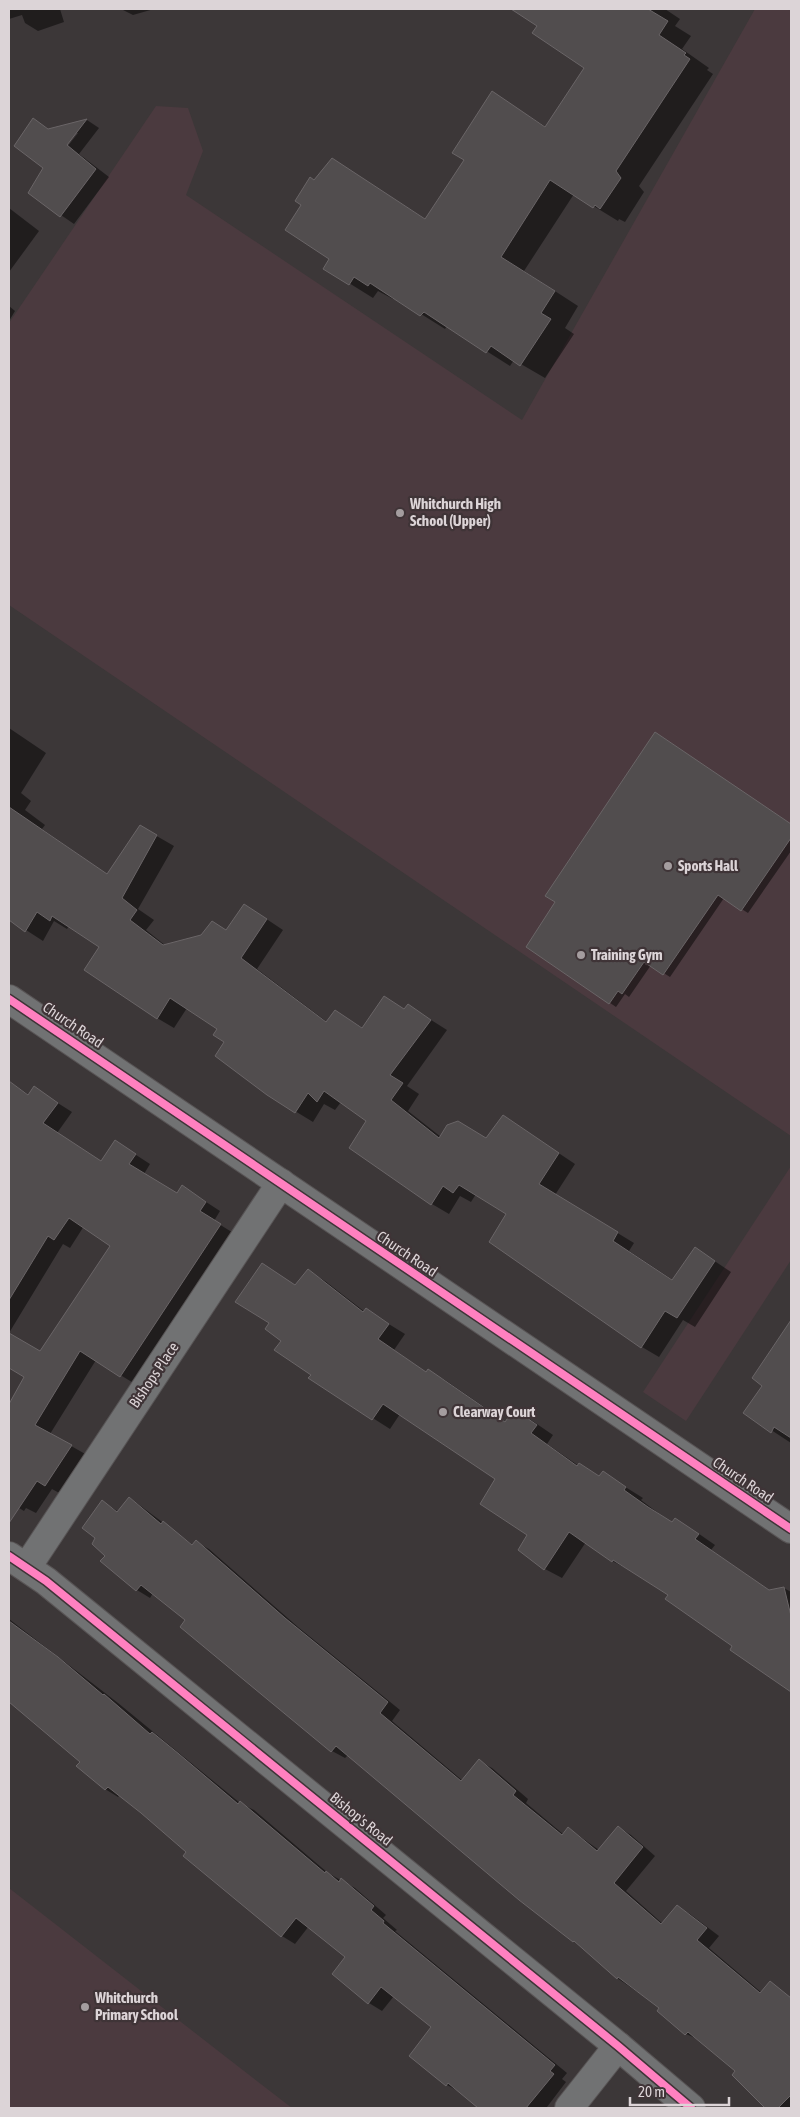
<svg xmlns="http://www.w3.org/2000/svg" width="800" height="2117" font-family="'Asap Condensed',sans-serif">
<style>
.built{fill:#4b3a3f}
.shadow{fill:#0007;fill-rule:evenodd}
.building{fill:#514d4e;stroke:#6a6567}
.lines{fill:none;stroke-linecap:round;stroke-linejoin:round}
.minor-casing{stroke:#585455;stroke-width:30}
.minor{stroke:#717273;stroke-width:28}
.cycleway-casing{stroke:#3f3437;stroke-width:11}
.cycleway{stroke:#ff80c0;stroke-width:8}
.poi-dot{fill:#a49d9f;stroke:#3f3437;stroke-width:2}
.labels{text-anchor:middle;stroke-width:4.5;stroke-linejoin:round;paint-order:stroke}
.poi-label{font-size:15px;font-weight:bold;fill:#dcd4d7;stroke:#3f3437;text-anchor:start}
.street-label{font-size:15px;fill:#dcd4d7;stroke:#3f3437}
</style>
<rect width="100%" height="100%" fill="#3c3738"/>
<g class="built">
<path d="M755,9H791V1136L9,605V323L156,106L188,108L203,151L186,195L522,420Z"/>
<path d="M791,1166V1260L686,1421L643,1392Z"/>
<path d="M9,1888L226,2057L292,2108H9Z"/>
</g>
<g class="shadow">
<path d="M9,9H60L64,22L38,31L25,23L22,15L9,19Z"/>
<path d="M121,9H154L133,15Z"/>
<path d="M513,9H665L680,19L675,26L691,36L682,49L709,68L707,70L713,74L639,186L644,192L625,222L619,219L618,221L574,194L524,271L578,306L565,328L574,334L545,378L514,360L510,366L447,326L445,329L394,297L393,299L378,291L373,298L325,268L331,259L315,181L332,159L427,220L466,160L493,93L546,127L586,68L538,25Z"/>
<path d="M34,120L50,130L87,120L99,128L79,154L109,177L74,224L29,193L45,168ZM75,133H78L64,151L62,150Z"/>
<path d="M9,208L39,231L9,272Z"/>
<path d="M9,306L15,311L9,321Z"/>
<path d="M9,728L46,753L21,793L31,801L25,810L45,825L42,829L108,875L141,827L174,846L138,909L154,920L146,930L166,946L227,931L262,916L283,930L257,969L327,1022L335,1011L363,1028L405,1010L409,1006L447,1030L407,1086L419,1094L408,1111L441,1137L487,1140L503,1116L575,1164L555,1195L634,1243L629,1251L673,1280L695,1248L731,1272L695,1327L683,1320L659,1357L642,1347L508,1214L476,1194L471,1202L460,1196L449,1214L432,1204L350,1148L368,1121L341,1102L335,1110L324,1104L313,1122L267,1094L226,1042L218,1029L187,1008L174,1028L157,1018L100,947L69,926L67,929L54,921L43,941L9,919Z"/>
<path d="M662,737L791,825V851L748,913L724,898L670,977L651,965L629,997L625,994L616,1007L528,947Z"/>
<path d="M9,1081L29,1095L34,1088L72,1112L57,1133L102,1162L116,1142L150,1164L144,1174L178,1195L183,1187L220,1211L214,1221L235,1234L135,1384L96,1360L50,1434L87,1455L61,1494L52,1489L36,1513L26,1508L24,1511L9,1502V1407L26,1377L9,1367V1334L41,1353L112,1245L84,1226L70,1248L63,1244L9,1333V1240L31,1206L9,1191L19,1173L9,1166Z"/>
<path d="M308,1271L325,1281L365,1312L366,1310L405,1334L394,1350L427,1373L428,1371L445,1380L506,1422L514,1411L531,1420L553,1435L547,1444L579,1466L580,1464L601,1477L603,1473L643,1498L641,1500L666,1519L673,1523L675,1520L692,1529L715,1545L711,1550L770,1591L784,1588L791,1592V1691L731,1650L734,1646L669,1595L630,1570L612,1561L586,1542L562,1578L545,1569L520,1550L529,1535L497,1479L400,1414L390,1429L310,1378L312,1375L282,1340L296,1286Z"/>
<path d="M787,1365L791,1369V1443L745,1413Z"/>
<path d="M130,1498L193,1545L196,1542L209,1549L298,1627L400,1710L392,1721L463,1781L479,1761L492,1768L528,1799L526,1803L563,1834L568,1828L599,1850L618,1827L631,1835L655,1856L626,1891L663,1924L677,1907L690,1914L719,1936L709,1948L762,1993L781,1992L791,2003V2108H772L760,2101L737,2071L700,2040L686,2034L661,2008L617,1978L581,1946L520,1899L348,1755L345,1758L332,1751L182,1626L187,1620L153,1593L150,1598L137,1590L102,1561L107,1556L97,1538L103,1502L119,1512Z"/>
<path d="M9,1619L118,1703L240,1803L254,1810L328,1873L355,1888L386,1915L383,1918L397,1930L395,1931L567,2073L562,2079L566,2082L547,2107L549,2108H480L460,2092L447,2085L411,2056L432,2027L394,1996L382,2011L369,2003L334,1974L347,1957L309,1926L295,1944L282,1936L188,1852L120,1795L118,1797L105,1789L81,1762L10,1702L9,1704Z"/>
</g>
<g class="building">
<path d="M511,9H648L668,21L659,35L686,53L684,55L690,59L616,171L621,178L600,209L595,205L593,208L550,180L501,257L555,291L541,313L551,319L520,366L491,346L486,353L424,312L420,316L370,283L368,286L354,277L349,285L323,269L329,259L285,230L301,205L295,201L310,177L314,180L332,158L425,219L464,160L452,153L492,91L545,127L584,68L532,33L537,26Z"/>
<path d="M33,118L48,129L87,119L67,145L96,169L60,217L28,193L43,168L14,146Z"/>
<path d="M655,732L791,824V838L741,911L718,895L663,975L644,962L622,994L618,991L609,1004L526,947L555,902L545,896Z"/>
<path d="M9,807L107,874L140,825L157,835L122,898L137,910L130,920L163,945L201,935L212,921L226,930L244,904L267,919L241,958L326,1022L335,1010L362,1028L384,996L404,1009L408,1004L431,1020L390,1075L403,1083L391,1100L439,1138L447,1125L458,1121L486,1138L503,1115L559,1153L539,1184L618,1232L613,1241L672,1280L695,1247L715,1261L677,1318L665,1311L641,1348L489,1242L506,1214L459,1185L453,1193L443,1186L431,1205L349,1148L366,1121L324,1091L317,1102L308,1093L295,1113L267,1095L215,1056L224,1042L213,1035L217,1029L170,998L157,1019L84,970L99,947L52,916L50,921L37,912L25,932L9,920Z"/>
<path d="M9,1081L28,1095L34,1086L58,1103L43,1123L101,1161L115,1140L136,1154L129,1164L177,1193L182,1185L206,1202L200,1211L221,1224L120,1377L80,1351L35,1425L72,1445L45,1486L37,1481L9,1523V1404L24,1377L9,1368V1333L40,1351L110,1246L69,1218L54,1240L48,1236L9,1300Z"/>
<path d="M262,1263L295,1285L308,1269L363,1312L366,1308L389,1324L378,1339L426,1372L428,1369L505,1422L514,1409L537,1425L531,1433L577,1466L579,1463L599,1476L603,1471L626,1487L624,1490L648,1507L672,1522L675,1518L699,1534L695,1539L769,1590L784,1587L791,1616V1692L730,1650L732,1646L665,1599L668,1595L613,1560L612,1562L569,1532L544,1570L518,1550L527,1535L480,1504L495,1479L383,1404L372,1420L308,1378L311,1375L274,1350L281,1341L265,1329L269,1323L235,1302Z"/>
<path d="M791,1320V1438L774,1427L771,1433L743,1413L762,1386L752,1378Z"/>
<path d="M129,1497L161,1524L163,1521L192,1545L196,1540L285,1618L388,1702L380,1713L461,1781L479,1759L516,1791L513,1795L562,1835L568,1827L597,1851L618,1826L643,1847L614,1883L661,1924L677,1905L707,1928L697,1940L760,1993L770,1981L791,1998V2095L778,2108H765L732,2075L735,2071L688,2032L685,2035L657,2011L659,2008L618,1977L617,1979L574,1941L573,1942L519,1900L336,1746L331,1752L180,1627L185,1620L141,1585L136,1591L100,1561L105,1556L92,1544L95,1538L82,1528L102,1500L117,1512Z"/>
<path d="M9,1621L58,1657L103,1695L104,1694L150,1734L152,1732L179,1754L238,1804L240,1801L325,1873L326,1871L339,1882L341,1878L374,1906L371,1910L384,1921L383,1923L555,2065L550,2071L554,2074L526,2108H478L448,2083L446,2086L409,2056L431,2027L381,1987L368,2004L332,1974L345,1957L320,1937L296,1918L281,1937L183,1856L186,1852L141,1813L108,1787L105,1790L76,1766L80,1762L9,1702Z"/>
</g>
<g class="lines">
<g class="minor-casing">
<g id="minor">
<path d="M9,999L791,1529"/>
<path d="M9,1556L46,1581L618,2046L691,2108"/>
<path d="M27,1567L281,1183"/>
<path d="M569,2108L618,2046"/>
</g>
</g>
<use href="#minor" class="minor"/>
<g class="cycleway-casing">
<g id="cycleway">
<path d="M9,999L791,1529"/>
<path d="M9,1556L46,1581L618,2046L691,2108"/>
</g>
</g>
<use href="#cycleway" class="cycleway"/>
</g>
<g class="poi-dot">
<circle cx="400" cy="513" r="5"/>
<circle cx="668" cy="866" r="5"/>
<circle cx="581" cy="955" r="5"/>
<circle cx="443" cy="1412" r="5"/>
<circle cx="85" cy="2007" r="5"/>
</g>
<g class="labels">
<g class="poi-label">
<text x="410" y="509">Whitchurch High<tspan x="410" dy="17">School (Upper)</tspan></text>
<text x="678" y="871">Sports Hall</text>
<text x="591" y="960">Training Gym</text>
<text x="453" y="1417">Clearway Court</text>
<text x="95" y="2003">Whitchurch<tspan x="95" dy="17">Primary School</tspan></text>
</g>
<g class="street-label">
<text transform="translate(73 1025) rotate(34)" y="5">Church Road</text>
<text transform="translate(407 1254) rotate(34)" y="5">Church Road</text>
<text transform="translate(154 1375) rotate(-56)" y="5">Bishops Place</text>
<text transform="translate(743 1480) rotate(34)" y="5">Church Road</text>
<text transform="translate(361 1819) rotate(39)" y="5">Bishop's Road</text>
</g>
</g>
<rect width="800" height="2117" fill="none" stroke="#dcd4d7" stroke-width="20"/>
<path d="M630 2097v8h99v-8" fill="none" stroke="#dcd4d7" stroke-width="2.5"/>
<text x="638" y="2097" font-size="15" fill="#dcd4d7" stroke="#3f3437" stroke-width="4" paint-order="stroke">20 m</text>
</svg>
